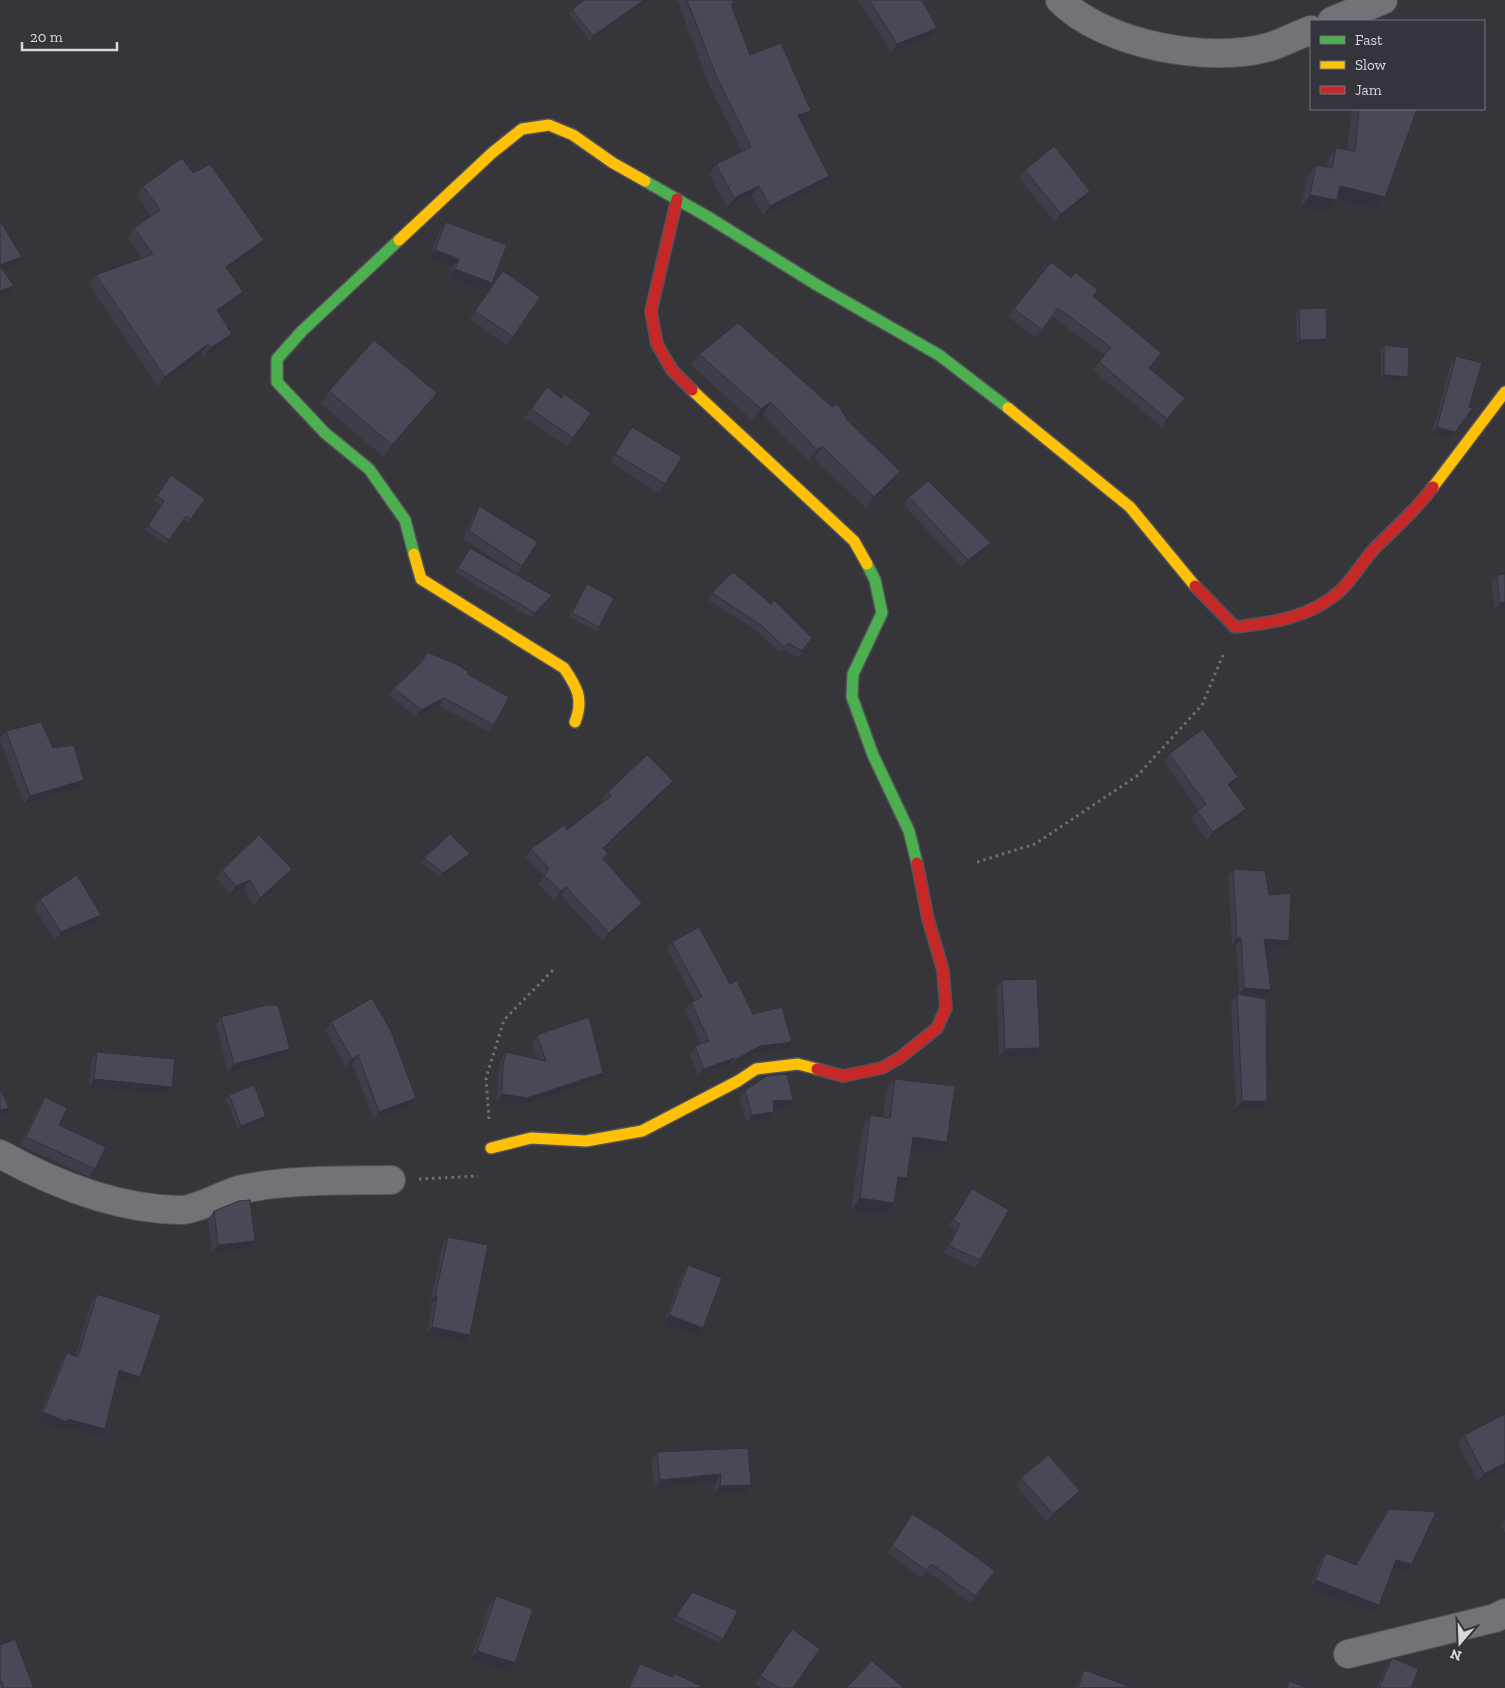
<svg xmlns="http://www.w3.org/2000/svg" width="1505" height="1688" font-family="'Zilla Slab',serif">
<style>
.lines{fill:none;stroke-linecap:round;stroke-linejoin:round}
.street-casing{stroke:#525257;stroke-width:30}
.fast-casing{stroke:#525257;stroke-width:14}
.slow-casing{stroke:#525257;stroke-width:14}
.jam-casing{stroke:#525257;stroke-width:14}
.path{stroke:#6f6f71;stroke-width:3;stroke-dasharray:2.5 4;stroke-linecap:butt}
.street{stroke:#727376;stroke-width:28}
.fast{stroke:#4caf50;stroke-width:11}
.slow{stroke:#ffc107;stroke-width:11}
.jam{stroke:#c62828;stroke-width:11}
.wall{fill:#3e3e4b}
.shaded-wall{fill:#32323d}
.building{fill:#484857;stroke:#32323d}
</style>
<rect width="100%" height="100%" fill="#35353a"/>
<g class="lines">
<g class="street-casing">
<g id="street">
<path d="M1060,0C1104,45 1210,64 1269,47C1283,43 1297,35 1311,30"/>
<path d="M1332,21L1383,0"/>
<path d="M0,1154C54,1184 116,1209 179,1210C195,1211 225,1193 243,1189C292,1179 341,1181 391,1180"/>
<path d="M1348,1654L1495,1618L1505,1613"/>
</g>
</g>
<g class="fast-casing">
<g id="fast">
<path d="M645,181L708,217L817,285L939,355L1008,408"/>
<path d="M399,240L302,331L277,359V382L325,433L369,469L405,520L414,554"/>
<path d="M867,564L875,580L882,613L853,674L852,697L873,755L909,831L917,863"/>
</g>
</g>
<g class="slow-casing">
<g id="slow">
<path d="M399,240L492,153L522,129L549,125L573,135L613,163L645,181"/>
<path d="M692,390L854,541L867,564"/>
<path d="M1008,408L1130,507L1195,586"/>
<path d="M1433,487L1505,392"/>
<path d="M414,554L421,579L564,668C577,687 584,699 575,722"/>
<path d="M491,1148L531,1138L586,1141L642,1131L738,1081L756,1069L798,1064L817,1069"/>
</g>
</g>
<g class="jam-casing">
<g id="jam">
<path d="M677,199L651,311L657,344L672,370L692,390"/>
<path d="M1195,586L1235,627C1273,623 1312,617 1341,590C1354,577 1363,561 1375,548C1395,528 1417,509 1433,487"/>
<path d="M817,1069L843,1076L882,1068L901,1057L937,1028L946,1008L943,970L928,919L917,863"/>
</g>
</g>
<g class="path">
<path d="M977,862L1035,844L1137,776L1202,705L1223,655"/>
<path d="M489,1119L486,1078L504,1020L555,968"/>
<path d="M419,1179L478,1176"/>
</g>
<use href="#street" class="street"/>
<use href="#fast" class="fast"/>
<use href="#slow" class="slow"/>
<use href="#jam" class="jam"/>
</g>
<g class="wall">
<path d="M647,0L590,41L569,14L572,10Z"/>
<path d="M677,0H733L734,3L732,6L750,55L811,111L804,121L801,122L822,186L763,216L752,195L727,208L709,174L716,164L742,151L708,83Z"/>
<path d="M858,0H922L931,36L891,52Z"/>
<path d="M1352,109H1417L1385,197L1376,209L1337,199L1328,212L1301,207L1307,177L1316,165L1326,167L1328,160L1336,148L1347,150Z"/>
<path d="M1025,170L1090,191L1084,199L1055,222L1019,178Z"/>
<path d="M193,173L264,240L257,249L228,270L236,301L219,314L225,343L204,357L201,354L158,387L89,285L96,275L142,258L128,238L134,228L151,216L136,195L143,186Z"/>
<path d="M446,222L486,291L449,277L453,267L429,258L440,230Z"/>
<path d="M503,271L540,297L507,345L470,319Z"/>
<path d="M1071,278L1161,353L1149,369L1185,398L1179,407L1162,427L1093,370L1104,355L1053,317L1036,338L1009,317L1014,309Z"/>
<path d="M1299,309L1327,339L1324,343L1297,344L1296,313Z"/>
<path d="M1384,345L1408,377L1406,381L1381,379V349Z"/>
<path d="M699,354L832,407L847,420L900,471L892,482L866,508L814,458L809,461L763,414L753,421L691,365Z"/>
<path d="M1456,356L1469,407L1450,438L1432,433L1451,362Z"/>
<path d="M547,387L561,398L591,413L567,446L525,417Z"/>
<path d="M329,391L437,393L428,405L384,457L321,404Z"/>
<path d="M632,427L665,484L659,493L610,462Z"/>
<path d="M171,475L205,499L188,523L183,520L166,544L145,530L161,505L154,500Z"/>
<path d="M909,497L986,551L962,568L904,505Z"/>
<path d="M479,506L522,566L517,574L463,539L473,515Z"/>
<path d="M470,548L549,599L532,618L455,572Z"/>
<path d="M1505,574V609L1495,610L1491,582L1497,575Z"/>
<path d="M587,584L599,627L596,631L569,617Z"/>
<path d="M712,593L812,638L798,658L784,649L780,653L757,631L708,600Z"/>
<path d="M427,652L467,674L494,725L489,732L439,706L416,717L389,695L394,688L418,665Z"/>
<path d="M6,731L53,748L84,780L78,788L24,804L0,739Z"/>
<path d="M1169,754L1232,785L1230,787L1241,817L1207,840L1191,819L1198,810L1164,762Z"/>
<path d="M673,781L667,789L604,850L608,854L603,860L642,903L637,911L603,941L561,895L555,900L538,884L543,876L525,857L531,849L567,830L604,802L602,800L608,792Z"/>
<path d="M470,854L467,858L440,877L421,862L424,858Z"/>
<path d="M292,869L286,877L254,906L244,888L230,894L216,878L222,870Z"/>
<path d="M1233,869L1269,895L1289,941L1284,948L1265,947L1271,990L1266,997L1246,996L1267,1101L1261,1110L1236,1109L1231,1003L1237,994L1239,995L1236,945H1232L1228,876Z"/>
<path d="M40,899L101,915L95,923L55,940L34,907Z"/>
<path d="M672,942L730,984L753,1014L786,1050L755,1053L730,1068L729,1066L698,1076L690,1054L695,1046L701,1044L685,1010L691,1002L694,1000L667,949Z"/>
<path d="M1002,980L1034,1056L999,1057L996,988Z"/>
<path d="M221,1017L284,1057L228,1072L216,1025Z"/>
<path d="M331,1022L416,1098L410,1106L374,1120L352,1063L346,1067L325,1030Z"/>
<path d="M537,1035L598,1080L521,1106L497,1102L498,1073L501,1059L506,1052L538,1059L532,1043Z"/>
<path d="M97,1052L166,1095L89,1087L91,1060Z"/>
<path d="M895,1079L939,1154L911,1150L899,1191L896,1190L894,1203L886,1215L851,1211L862,1128L870,1115L883,1117L886,1091Z"/>
<path d="M745,1090L793,1100L788,1108L773,1109L768,1120L747,1123L739,1098Z"/>
<path d="M229,1095L263,1121L238,1130L226,1099Z"/>
<path d="M45,1097L59,1125L95,1169L89,1177L20,1145L39,1106Z"/>
<path d="M972,1189L980,1260L975,1268L944,1253L955,1231L948,1227Z"/>
<path d="M214,1211L255,1241L249,1249L212,1253L208,1219Z"/>
<path d="M448,1237L465,1342L427,1334L432,1304L430,1303L443,1244Z"/>
<path d="M688,1265L697,1336L663,1324L682,1274Z"/>
<path d="M97,1294L134,1384L117,1378L99,1436L64,1427L62,1430L38,1420L62,1360L67,1353L75,1356L92,1301Z"/>
<path d="M1505,1414V1468L1478,1482L1458,1444L1464,1435Z"/>
<path d="M748,1448L745,1493L714,1494L716,1482L655,1488L651,1460L657,1452Z"/>
<path d="M1021,1478L1080,1491L1074,1500L1047,1522L1016,1486Z"/>
<path d="M1389,1509L1412,1564L1406,1572L1393,1569L1379,1605L1373,1613L1309,1589L1320,1562L1326,1553L1355,1565L1383,1517Z"/>
<path d="M912,1514L990,1578L971,1603L927,1571L921,1577L887,1553Z"/>
<path d="M1505,1519V1533L1501,1525Z"/>
<path d="M692,1592L723,1639L720,1643L673,1620Z"/>
<path d="M496,1596L515,1663L509,1672L471,1659L490,1604Z"/>
<path d="M792,1629L793,1688H761L755,1684Z"/>
<path d="M0,1645L34,1688H0Z"/>
<path d="M1392,1658L1411,1688H1377L1386,1666Z"/>
<path d="M640,1664L672,1677L674,1673L700,1688H628L637,1668Z"/>
<path d="M1084,1670L1131,1688H1075L1079,1679Z"/>
</g>
<g class="shaded-wall">
<path d="M644,0H647L590,41L593,36Z"/>
<path d="M937,28L931,36L891,52L897,44Z"/>
<path d="M811,111L804,121L791,125L798,115Z"/>
<path d="M829,176L822,186L763,216L770,206Z"/>
<path d="M759,186L752,195L727,208L734,198Z"/>
<path d="M1340,186L1385,197L1376,209L1331,198Z"/>
<path d="M1090,191L1084,199L1055,222L1061,214Z"/>
<path d="M1310,195L1337,200L1328,212L1301,207Z"/>
<path d="M264,240L257,249L219,277L226,267Z"/>
<path d="M435,250L459,259L453,267L429,258Z"/>
<path d="M22,257L17,265L0,271V265Z"/>
<path d="M455,269L492,283L486,291L449,277Z"/>
<path d="M14,286L9,294L0,297V291Z"/>
<path d="M243,292L236,301L210,320L217,310Z"/>
<path d="M232,334L225,343L204,357L210,348Z"/>
<path d="M1327,339L1324,343L1297,344L1300,340Z"/>
<path d="M208,344L201,354L158,387L165,377Z"/>
<path d="M1384,375L1408,377L1406,381L1381,379Z"/>
<path d="M437,393L428,405L384,457L392,445Z"/>
<path d="M1185,398L1179,407L1162,427L1167,419Z"/>
<path d="M771,402L763,414L753,421L761,409Z"/>
<path d="M1473,408L1450,438L1432,433L1437,427Z"/>
<path d="M822,446L814,458L809,461L817,450Z"/>
<path d="M900,471L892,482L866,508L874,497Z"/>
<path d="M991,543L986,551L962,568L968,560Z"/>
<path d="M552,595L549,599L532,618L535,613Z"/>
<path d="M1505,602V609L1495,610L1500,603Z"/>
<path d="M444,698L439,706L416,717L421,710Z"/>
<path d="M1238,777L1232,785L1223,792L1228,784Z"/>
<path d="M84,780L78,788L24,804L30,796Z"/>
<path d="M673,781L667,789L597,856L603,848Z"/>
<path d="M1246,809L1241,817L1207,840L1213,832Z"/>
<path d="M470,854L467,858L440,877L443,873Z"/>
<path d="M292,869L286,877L254,906L260,898Z"/>
<path d="M250,880L244,888L230,894L236,886Z"/>
<path d="M566,887L561,895L555,900L561,891Z"/>
<path d="M642,903L637,911L603,941L609,933Z"/>
<path d="M101,915L95,923L55,940L61,932Z"/>
<path d="M1237,938H1241L1236,945H1232Z"/>
<path d="M1264,939L1289,941L1284,948L1259,947Z"/>
<path d="M1244,988L1271,990L1266,997L1239,995Z"/>
<path d="M792,1042L786,1050L755,1053L730,1068L735,1060L760,1046Z"/>
<path d="M1040,1048L1034,1056L999,1057L1005,1049Z"/>
<path d="M290,1049L284,1057L228,1072L234,1064Z"/>
<path d="M358,1055L352,1063L346,1067L352,1059Z"/>
<path d="M734,1058L729,1066L698,1076L704,1069Z"/>
<path d="M603,1073L598,1080L521,1106L497,1102L502,1094Z"/>
<path d="M94,1079L172,1087L166,1095L89,1087Z"/>
<path d="M416,1098L410,1106L374,1120L379,1112Z"/>
<path d="M793,1100L788,1108L767,1110L773,1101Z"/>
<path d="M1242,1101H1267L1261,1110L1236,1109Z"/>
<path d="M9,1108L4,1116L0,1117V1110Z"/>
<path d="M774,1112L768,1120L747,1123L752,1115Z"/>
<path d="M266,1116L263,1121L238,1130L241,1126Z"/>
<path d="M913,1137L947,1142L939,1154L904,1149Z"/>
<path d="M898,1177L907,1178L899,1191L889,1189Z"/>
<path d="M860,1198L894,1203L886,1215L851,1211Z"/>
<path d="M255,1241L249,1249L212,1253L218,1245Z"/>
<path d="M435,1296L437,1297L432,1304L430,1303Z"/>
<path d="M669,1315L703,1328L697,1336L663,1324Z"/>
<path d="M432,1327L470,1335L465,1342L427,1334Z"/>
<path d="M119,1370L140,1377L134,1384L114,1377Z"/>
<path d="M43,1412L105,1429L99,1436L64,1427L62,1430L38,1420Z"/>
<path d="M1505,1463V1468L1478,1482L1484,1474Z"/>
<path d="M721,1474L716,1482L655,1488L660,1480Z"/>
<path d="M751,1485L745,1493L714,1494L720,1486Z"/>
<path d="M1080,1491L1074,1500L1047,1522L1053,1514Z"/>
<path d="M1396,1560L1412,1564L1406,1572L1391,1568Z"/>
<path d="M1315,1580L1379,1605L1373,1613L1309,1589Z"/>
<path d="M477,1651L515,1663L509,1672L471,1659Z"/>
</g>
<g class="building">
<path d="M584,0H644L593,36L572,10Z"/>
<path d="M687,0H733L734,3L731,4L750,55L781,43L811,111L798,115L829,176L770,206L759,186L734,198L716,164L751,147L715,73Z"/>
<path d="M869,0H922L937,28L897,44Z"/>
<path d="M1359,109H1417L1385,197L1340,186L1337,200L1310,195L1316,165L1332,168L1336,148L1355,151Z"/>
<path d="M1054,146L1090,191L1061,214L1025,170Z"/>
<path d="M182,158L193,173L210,164L264,240L226,267L243,292L217,310L232,334L210,348L208,344L165,377L96,275L153,254L134,228L160,210L143,186Z"/>
<path d="M0,221L22,257L0,265Z"/>
<path d="M446,222L507,245L492,283L455,269L459,259L435,250Z"/>
<path d="M1051,262L1071,278L1075,272L1098,290L1093,296L1161,353L1149,368L1185,398L1167,419L1099,362L1111,347L1058,308L1042,330L1014,309Z"/>
<path d="M0,266L14,286L0,291Z"/>
<path d="M503,271L540,297L513,337L475,311Z"/>
<path d="M1326,308L1327,339L1300,340L1299,309Z"/>
<path d="M738,323L832,407L838,404L847,420L900,471L874,497L822,446L817,450L771,402L761,409L699,354Z"/>
<path d="M374,340L437,393L392,445L329,391Z"/>
<path d="M1384,345L1409,348L1408,377L1384,375Z"/>
<path d="M1456,356L1482,363L1469,407L1473,408L1455,432L1437,427Z"/>
<path d="M547,387L561,398L564,394L591,413L573,438L531,409Z"/>
<path d="M632,427L682,457L665,484L615,454Z"/>
<path d="M171,475L205,499L191,519L186,516L169,540L148,526L164,501L157,496Z"/>
<path d="M928,481L991,543L968,560L909,497Z"/>
<path d="M479,506L538,542L522,566L469,531Z"/>
<path d="M470,548L552,595L535,613L458,568Z"/>
<path d="M733,572L771,604L774,600L812,638L802,651L788,643L784,647L761,625L712,593Z"/>
<path d="M1505,574V602L1500,603L1497,575Z"/>
<path d="M587,584L614,598L599,627L572,613Z"/>
<path d="M427,652L456,664L469,672L467,674L509,697L494,725L444,698L421,710L394,688L421,663Z"/>
<path d="M41,722L53,748L74,745L84,780L30,796L6,731Z"/>
<path d="M1203,729L1238,777L1228,784L1246,809L1213,832L1197,811L1206,804L1169,754Z"/>
<path d="M647,755L673,781L603,848L608,854L602,858L642,903L609,933L566,887L561,891L544,876L549,868L531,849L564,825L567,830L611,796L608,792Z"/>
<path d="M450,834L470,854L443,873L424,858Z"/>
<path d="M259,835L292,869L260,898L250,880L236,886L222,870Z"/>
<path d="M1233,869L1265,871L1269,895L1291,893L1289,941L1264,939L1271,990L1244,988L1241,938H1237Z"/>
<path d="M77,875L101,915L61,932L40,899Z"/>
<path d="M699,927L730,984L737,981L753,1014L782,1007L792,1042L760,1046L735,1060L734,1058L704,1069L695,1046L709,1041L691,1002L702,997L672,942Z"/>
<path d="M1037,979L1040,1048L1005,1049L1002,980Z"/>
<path d="M1237,994L1266,999L1267,1101H1242Z"/>
<path d="M372,998L391,1031L416,1098L379,1112L358,1055L352,1059L331,1022Z"/>
<path d="M267,1005H278L290,1049L234,1064L221,1017Z"/>
<path d="M589,1017L603,1073L527,1098L502,1094L503,1066L506,1052L546,1061L537,1035Z"/>
<path d="M97,1052L175,1059L172,1087L94,1079Z"/>
<path d="M787,1074L793,1100L773,1101L774,1112L752,1115L745,1090L767,1076Z"/>
<path d="M895,1079L955,1086L947,1142L913,1137L907,1178L898,1177L894,1203L860,1198L870,1115L890,1118Z"/>
<path d="M254,1085L266,1116L241,1126L229,1095Z"/>
<path d="M0,1088L9,1108L0,1110Z"/>
<path d="M45,1097L67,1108L59,1125L106,1147L95,1169L26,1137Z"/>
<path d="M972,1189L1009,1210L980,1260L949,1246L960,1224L953,1220Z"/>
<path d="M250,1200L255,1241L218,1245L214,1211L239,1201Z"/>
<path d="M448,1237L488,1245L470,1335L432,1327L437,1297L435,1296Z"/>
<path d="M688,1265L722,1278L703,1328L669,1315Z"/>
<path d="M97,1294L161,1315L140,1377L119,1370L105,1429L68,1419L67,1422L43,1412L67,1353L78,1357Z"/>
<path d="M1505,1414V1463L1484,1474L1464,1435Z"/>
<path d="M748,1448L751,1485L720,1486L721,1474L660,1480L657,1452Z"/>
<path d="M1048,1455L1080,1491L1053,1514L1021,1478Z"/>
<path d="M1389,1509L1436,1512L1412,1564L1396,1560L1379,1605L1315,1580L1326,1553L1356,1565Z"/>
<path d="M912,1514L944,1534L995,1571L975,1596L932,1564L926,1570L892,1546Z"/>
<path d="M692,1592L738,1611L723,1639L676,1616Z"/>
<path d="M496,1596L533,1609L515,1663L477,1651Z"/>
<path d="M792,1629L820,1649L793,1688H779L760,1676Z"/>
<path d="M15,1639L34,1688H4L0,1678V1645Z"/>
<path d="M1392,1658L1419,1669L1411,1688H1379Z"/>
<path d="M872,1661L904,1688H846Z"/>
<path d="M640,1664L673,1677L674,1673L701,1686L700,1688H629Z"/>
<path d="M1084,1670L1131,1687L1078,1688Z"/>
<path d="M1289,1681L1307,1688H1287Z"/>
</g>
<rect x="1310" y="20" width="175" height="90" fill="#33343c" stroke="#75767d"/>
<rect x="1320" y="36" width="25" height="8" fill="#4caf50" stroke="#75767d"/>
<text x="1355" y="45" font-size="15" fill="#d8d9de">Fast</text>
<rect x="1320" y="61" width="25" height="8" fill="#ffc107" stroke="#75767d"/>
<text x="1355" y="70" font-size="15" fill="#d8d9de">Slow</text>
<rect x="1320" y="86" width="25" height="8" fill="#c62828" stroke="#75767d"/>
<text x="1355" y="95" font-size="15" fill="#d8d9de">Jam</text>
<g transform="translate(1460 1643) rotate(199)" stroke="#33343c" stroke-width="4" paint-order="stroke">
<path d="M0-4L9 19L0 12L-9 19Z" fill="#d8d9de"/>
<text y="-8" font-size="14" font-weight="bold" text-anchor="middle" fill="#d8d9de">N</text>
</g>
<path d="M22 42v8h95v-8" fill="none" stroke="#d8d9de" stroke-width="2.5"/>
<text x="30" y="42" font-size="15" fill="#d8d9de" stroke="#33343c" stroke-width="4" paint-order="stroke">20 m</text>
</svg>
